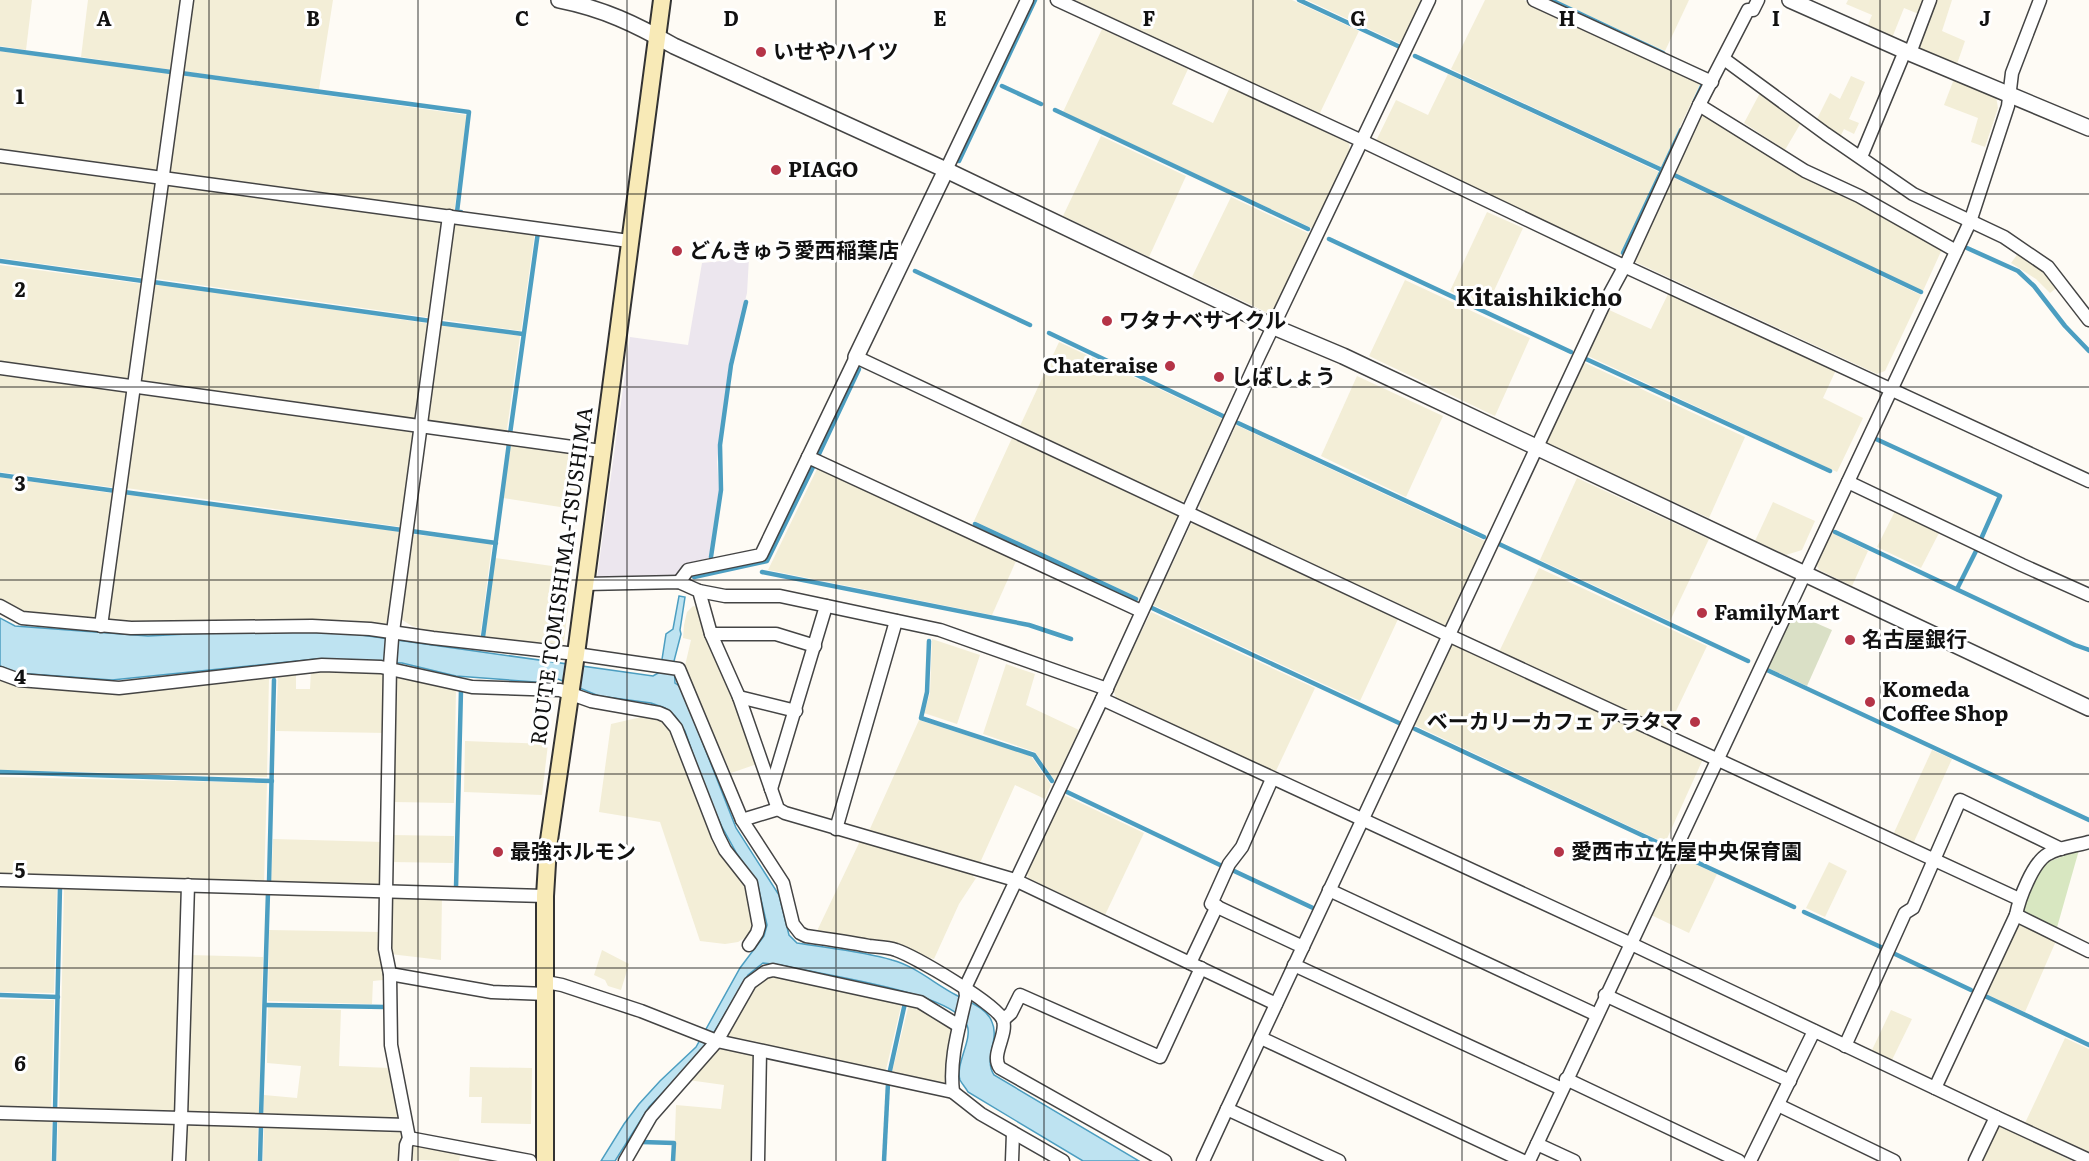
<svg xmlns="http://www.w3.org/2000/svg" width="2089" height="1161" font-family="Literata,'Noto Sans JP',serif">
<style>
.industrial{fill:#ece6ee}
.farmland{fill:#f3eed7}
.green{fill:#d8e7c1}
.cemetery{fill:#dae0c6}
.water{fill:#bee3f1;stroke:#4c9ec1;stroke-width:1.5}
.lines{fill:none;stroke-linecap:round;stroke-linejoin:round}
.stream{stroke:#4c9ec1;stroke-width:4.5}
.minor-casing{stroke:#444;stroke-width:15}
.tertiary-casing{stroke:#444;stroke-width:18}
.secondary-casing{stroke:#333;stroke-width:20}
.minor{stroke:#fff;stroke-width:12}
.tertiary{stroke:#fff;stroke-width:15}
.secondary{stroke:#f8eab7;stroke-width:16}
.grid{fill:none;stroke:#111;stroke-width:1.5;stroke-opacity:0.55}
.poi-dot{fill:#b53447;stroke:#fff;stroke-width:2}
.labels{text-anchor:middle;stroke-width:6;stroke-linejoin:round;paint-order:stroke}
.poi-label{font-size:21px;font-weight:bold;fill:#111;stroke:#fff;text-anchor:start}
.street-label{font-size:21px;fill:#111;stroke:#fff}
.quarter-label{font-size:24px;font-weight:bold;fill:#111;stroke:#fff}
.grid-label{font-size:20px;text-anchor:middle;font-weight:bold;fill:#111;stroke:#fff;stroke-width:6;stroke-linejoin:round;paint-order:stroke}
</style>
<rect width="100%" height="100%" fill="#fefbf5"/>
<path class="industrial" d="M749,258L747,293L729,364L717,462L719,490L709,558L688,563L675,576L597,578L630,337L688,345L702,263Z"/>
<g class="farmland">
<path d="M0,0H32L26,50L0,46Z"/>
<path d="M88,0H183L173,70L81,57Z"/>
<path d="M191,0H333L319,89L181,71Z"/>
<path d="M1075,0H1292L1359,31L1319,115Z"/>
<path d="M1307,0H1424L1403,45Z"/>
<path d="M1485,0H1524L1702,80L1661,167L1451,69Z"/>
<path d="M1556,0H1689L1665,51Z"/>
<path d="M1848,0H1927L1921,15L1904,8L1892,38L1867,27L1872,15L1846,4Z"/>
<path d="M1934,0H1952L1942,31L1965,41L1957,64L1916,47Z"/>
<path d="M1102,29L1188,69L1172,104L1213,123L1230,87L1349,143L1350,151L1314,229L1063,112Z"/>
<path d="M0,51L173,74L158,173L0,151Z"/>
<path d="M1448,74L1659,172L1620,256L1375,143L1396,100L1428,115Z"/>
<path d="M179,75L467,115L454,213L171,175L166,169Z"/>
<path d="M1851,76L1865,82L1849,119L1859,123L1854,134L1844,129L1839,139L1815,123L1830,93L1840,99Z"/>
<path d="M1954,79L1996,96L1998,108L1985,147L1971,142L1978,118L1944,105Z"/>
<path d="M1761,91L1802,121L1785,150L1744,123Z"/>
<path d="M1700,111L1943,247L1923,291L1671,172Z"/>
<path d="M1101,136L1186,176L1149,257L1063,216Z"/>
<path d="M0,160L157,182L145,278L0,258Z"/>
<path d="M1670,176L1921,295L1885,371L1877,374L1633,261Z"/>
<path d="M164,182L443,219L433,318L151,278Z"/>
<path d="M1231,197L1310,234L1273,312L1268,313L1192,277Z"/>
<path d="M1487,212L1523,228L1486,308L1450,291Z"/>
<path d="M457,221L535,231L521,331L438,319L451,226Z"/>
<path d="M2019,252L2046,272L2059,286L2050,293L2036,279L2011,263Z"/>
<path d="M0,265L143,284L131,382L0,363Z"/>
<path d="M1405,280L1530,338L1495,416L1369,356Z"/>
<path d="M150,283L432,324L420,421L142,385L138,380Z"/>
<path d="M1669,292L1836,370L1823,398L1863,418L1837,472L1586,355L1607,309L1651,329Z"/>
<path d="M437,324L520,336L506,436L424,422Z"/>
<path d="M1059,342L1225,420L1187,500L1180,502L1020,426Z"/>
<path d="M1583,362L1745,437L1709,518L1544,443Z"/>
<path d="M0,372L130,390L117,488L0,472Z"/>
<path d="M1357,376L1443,416L1406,497L1321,456Z"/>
<path d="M144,393L413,429L416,433L402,527L126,488L138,396Z"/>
<path d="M1236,425L1485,541L1486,544L1448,625L1445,626L1202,512L1199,505Z"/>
<path d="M1015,437L1176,513L1179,517L1141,599L974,521L1012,438Z"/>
<path d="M511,443L588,453L579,510L503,498Z"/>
<path d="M817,469H823L1016,561L992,615L768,570Z"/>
<path d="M0,477L117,494L99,620L39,615L17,610L0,599Z"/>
<path d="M1577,478L1709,539L1670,621L1540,560Z"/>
<path d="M125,493L402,532L390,620L385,624L346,620L147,623L107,621Z"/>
<path d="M1773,502L1815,521L1802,550L1786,555L1755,541Z"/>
<path d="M1896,509L1940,531L1921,568L1877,547Z"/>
<path d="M1196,522L1399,617L1360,701L1153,605L1191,524Z"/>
<path d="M1830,532L1868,551L1852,586L1819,570L1816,564Z"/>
<path d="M411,534L492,544L480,638L437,633L412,626L399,618Z"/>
<path d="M495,558L573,569L564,641L553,647L485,638Z"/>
<path d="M1539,568L1707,646L1667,730L1499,652Z"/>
<path d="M693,606L697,607L760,763L731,773L684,670L691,640L683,638L684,625L687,612Z"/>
<path d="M1151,612L1315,688L1275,773L1116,698L1113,689Z"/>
<path d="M932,639L980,655L957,724L924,713L930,693Z"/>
<path d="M1455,644L1703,759L1665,843L1410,723L1449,645Z"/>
<path d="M1006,664L1035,674L1026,705L1079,730L1055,781L1035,752L983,734Z"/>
<path d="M311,670L380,671L385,675L386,733L276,731L278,676L296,672V689H310Z"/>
<path d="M395,674L456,689L454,803L393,802Z"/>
<path d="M269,677L267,777L0,770V678L30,686Z"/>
<path d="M650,715L667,721L701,808L706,823L721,850L746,880L754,925L748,936L738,942L725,944L700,941L660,822L599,812L611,724Z"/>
<path d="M919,720L1031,756L1051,785L1045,799L1015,785L979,865L869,831Z"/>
<path d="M465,741L548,744L542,795L464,792Z"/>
<path d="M1932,750L1952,759L1912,846L1892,837Z"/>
<path d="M0,777L267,783L264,884L0,875Z"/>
<path d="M1064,795L1144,833L1105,915L1028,878L1027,873Z"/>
<path d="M391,835L454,836L453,863L391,862Z"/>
<path d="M273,839L384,842L380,887L271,884Z"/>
<path d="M860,841L974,875L973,877L976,878L959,904L934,959L900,949L816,933Z"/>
<path d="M1679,857L1717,874L1689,933L1651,915Z"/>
<path d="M1829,862L1847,871L1825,917L1806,908Z"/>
<path d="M0,882L57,884L54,993L0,992Z"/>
<path d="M64,885L185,888L177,1115L59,1112Z"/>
<path d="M391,895H442L441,960L390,954Z"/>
<path d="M2016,921L2056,941L2025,1012L1984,993Z"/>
<path d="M269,930L381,932L383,980L373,981L372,1004L268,1001Z"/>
<path d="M602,950L629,964L621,990L608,986L605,980L594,975Z"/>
<path d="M189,955L263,957L259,1117L188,1115L184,1112Z"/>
<path d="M769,975L902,1002L885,1074L724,1039L753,986Z"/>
<path d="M0,999L54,1000L51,1112L0,1111Z"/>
<path d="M909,1004L928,1010L954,1027L946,1069L945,1087L891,1076Z"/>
<path d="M268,1007L341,1010L339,1066L391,1068L401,1117L399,1119L263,1118L264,1095L297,1098L301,1066L267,1063Z"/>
<path d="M1891,1010L1912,1019L1892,1060L1872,1050Z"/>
<path d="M2065,1038L2089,1049V1153L2025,1123Z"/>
<path d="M719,1047L756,1054L751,1161H674L676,1105L721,1109L724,1085L688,1080Z"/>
<path d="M470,1067L532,1068L531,1124L481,1123L482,1097H469Z"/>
<path d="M0,1117L52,1118L51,1161H0Z"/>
<path d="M58,1119L176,1121L175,1161H57Z"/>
<path d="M184,1121L258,1124L257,1161H182Z"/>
<path d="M264,1125L402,1127V1161H263Z"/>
<path d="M1999,1125L2072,1161H1980L1995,1129Z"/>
<path d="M416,1143L461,1152L459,1161L409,1160L411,1146Z"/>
</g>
<path class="green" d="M2079,850L2056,931L2022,911L2041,869L2048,862Z"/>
<path class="cemetery" d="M1793,613L1832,630L1807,686L1768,668Z"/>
<path class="water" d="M679,596L685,597L680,630L681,634L674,661L675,683L681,687L736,828L779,895L789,935L797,943C827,948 862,951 892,960C915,966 935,984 956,995C969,1002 987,1008 992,1022C1000,1040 983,1058 994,1075L1139,1161H1083L968,1092C966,1088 962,1084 960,1080C955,1064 973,1039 967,1025C952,991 819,975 781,965L763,963L748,975L703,1051L649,1107L615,1161H601L624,1124L639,1104L660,1081L696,1047L740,968L764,936L767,925L757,882L737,854L722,827L706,792L685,731L675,716L665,708L651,703L599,696L558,679L549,683L456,676L402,663L316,659L112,680L17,673L0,666V618L15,626L148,636L247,631L347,633L653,676L660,672L666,634L673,629Z"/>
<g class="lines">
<g class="stream">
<path d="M1299,0L1400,47"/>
<path d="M1551,0L1663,53"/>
<path d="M0,49L171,72"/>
<path d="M1415,56L1662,170"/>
<path d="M181,73L469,112L457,212H461"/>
<path d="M1002,86L1041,104"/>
<path d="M1695,101L1703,84"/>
<path d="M1055,110L1308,229"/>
<path d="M959,161L1035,0"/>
<path d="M1672,174L1921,292"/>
<path d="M1329,239L1571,352"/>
<path d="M1967,248L2018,271L2034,286L2065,326L2089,351"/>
<path d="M1623,253L1681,130"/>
<path d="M0,261L143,281"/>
<path d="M915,271L1030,325"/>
<path d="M153,282L431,321"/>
<path d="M439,323L523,334"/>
<path d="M1049,333L1225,417"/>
<path d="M1586,359L1830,471"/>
<path d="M1238,423L1484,537"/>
<path d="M510,434L538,232"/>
<path d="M1876,439L2000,496L1981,539"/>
<path d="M819,454L859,369"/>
<path d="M0,475L116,491"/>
<path d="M124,492L402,530"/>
<path d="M975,524L1136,599"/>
<path d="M411,531L496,543"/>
<path d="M1835,532L2075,645L2089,650"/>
<path d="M1499,544L1748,661"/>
<path d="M711,557L721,490L720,445L731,365L746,302"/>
<path d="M762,572L1029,625L1071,639"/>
<path d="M694,577L767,561L813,467"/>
<path d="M1957,589L1977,549"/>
<path d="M1152,608L1399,723"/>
<path d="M483,637L509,443"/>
<path d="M929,641L927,692L921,718L1034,755L1052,781"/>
<path d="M1767,670L2089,820"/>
<path d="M1415,729L1663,845"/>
<path d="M0,772L272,781"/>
<path d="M1067,792L1220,865"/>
<path d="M1681,855L1794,907"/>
<path d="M1232,870L1313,908"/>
<path d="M269,883L274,680"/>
<path d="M456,888L461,690"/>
<path d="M1804,912L1883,948"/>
<path d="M1895,954L1971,990"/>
<path d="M0,995L58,997"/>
<path d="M1985,996L2089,1045"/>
<path d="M265,1005L385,1007"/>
<path d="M889,1075L905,1003"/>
<path d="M55,1111L60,886"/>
<path d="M261,1116L268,892"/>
<path d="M642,1142L674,1143L673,1161"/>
<path d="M54,1161L55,1119"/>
<path d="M260,1161L261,1125"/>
<path d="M884,1161L888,1083"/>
</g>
<g class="minor-casing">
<g id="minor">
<path d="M1057,0L1362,141L1624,266L2089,481"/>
<path d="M1534,0L1712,82"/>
<path d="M1910,53L1930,0"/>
<path d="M1724,59L1826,134L1913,194L2004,237L2048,267L2089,320"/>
<path d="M1699,105L1805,171L1859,196L1956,251"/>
<path d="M0,156L629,241"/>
<path d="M1861,157L1905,51"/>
<path d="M946,170L1027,0"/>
<path d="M0,368L601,451"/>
<path d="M808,457L1141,611"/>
<path d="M1848,482L2022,565L2089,595"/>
<path d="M679,582L688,570L761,555L856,357L1448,635L2019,899"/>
<path d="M585,584L679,582L699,591L711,634L739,697L778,809L785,813L1015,880L1276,1004"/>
<path d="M699,591L725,596H780L940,630L1107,689"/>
<path d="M0,606L22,618L131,628L312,626L370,629L433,638L576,654L679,669L742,820"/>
<path d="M101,626L187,0"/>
<path d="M711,634H776L815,646"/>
<path d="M0,673L19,680L119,688L322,665L381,667L472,687L560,690L591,701L659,713L666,716L676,728L718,836L725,850L751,883L759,926L757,933L749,945"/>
<path d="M739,697L796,711"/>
<path d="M1102,699L1623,940L1996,1117L1975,1161"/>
<path d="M1272,779L1242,847L1229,864L1211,904L1303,947"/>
<path d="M771,789L826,606"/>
<path d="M778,809L742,820L783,883L793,924L800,933L806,936C827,939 848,942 869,946C878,947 888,947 896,950C914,956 997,1004 1003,1020C1008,1035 990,1055 1000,1068L1165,1161"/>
<path d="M836,829L896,621"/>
<path d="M0,880L545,896"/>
<path d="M1329,890L1597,1015"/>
<path d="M2016,915L2089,951"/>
<path d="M1190,963L1217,906"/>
<path d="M1294,965L1562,1089"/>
<path d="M390,974L492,992L546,994"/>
<path d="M546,982L562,985L641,1011L717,1041L953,1092L981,1114L1063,1161"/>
<path d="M1605,995L1790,1081"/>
<path d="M1003,1020L1011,1013L1020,995L1160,1057L1201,968"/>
<path d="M1261,1038L1523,1161"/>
<path d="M1845,1046L1905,913L1913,908L1960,800L2061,849"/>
<path d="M1566,1079L1739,1161"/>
<path d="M1935,1088L2016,915C2019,899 2033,862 2048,854C2060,847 2076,846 2089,842"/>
<path d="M953,1092C949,1059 959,1028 966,996L965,988L1102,699L1259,356L1429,0"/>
<path d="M1778,1105L1894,1161"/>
<path d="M0,1113L181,1118L188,885"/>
<path d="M1996,1117L2089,1160"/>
<path d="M409,1138L530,1161"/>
<path d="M1537,1144L1574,1161"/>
<path d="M179,1161L181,1118L406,1125"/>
<path d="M405,1161L406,1145L409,1138L391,1045L390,974L385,949L390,666L392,639L449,216"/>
<path d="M625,1161L651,1116L717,1041L750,983L765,972L773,970L920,1002L959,1026"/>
<path d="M758,1161L760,1051"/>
<path d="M1012,1161L1013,1133"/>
<path d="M1203,1161L1227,1109"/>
<path d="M1339,1161L1227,1109L1603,306L1628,260L1699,105L1748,10H1753L1758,0"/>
<path d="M1529,1161L1970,222L2008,106L2012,73L2040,0"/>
<path d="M1750,1161L1814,1031"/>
</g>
</g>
<g class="tertiary-casing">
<g id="tertiary">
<path d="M559,0C604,9 635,24 674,46L946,170L1274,327L1343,356L2089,708"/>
<path d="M1790,0L1905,51L2089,128"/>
<path d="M856,357L946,170"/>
</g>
</g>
<g class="secondary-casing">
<path id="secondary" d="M545,1161V896L548,847L576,654L662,0"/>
</g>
<use href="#minor" class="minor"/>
<use href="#tertiary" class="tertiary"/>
<use href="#secondary" class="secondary"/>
</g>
<path class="grid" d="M209,0V1161M418,0V1161M627,0V1161M836,0V1161M1044,0V1161M1253,0V1161M1462,0V1161M1671,0V1161M1880,0V1161M0,194H2089M0,387H2089M0,580H2089M0,774H2089M0,968H2089"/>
<g class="poi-dot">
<circle cx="761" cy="52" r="6"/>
<circle cx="776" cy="170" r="6"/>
<circle cx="677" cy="251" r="6"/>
<circle cx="1107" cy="321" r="6"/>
<circle cx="1170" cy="366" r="6"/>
<circle cx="1219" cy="377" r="6"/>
<circle cx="1702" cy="613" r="6"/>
<circle cx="1850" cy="640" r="6"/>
<circle cx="1870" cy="702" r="6"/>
<circle cx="1695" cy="722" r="6"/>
<circle cx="498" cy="852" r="6"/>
<circle cx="1559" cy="852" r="6"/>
</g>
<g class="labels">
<g class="poi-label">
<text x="773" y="59">いせやハイツ</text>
<text x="788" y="177">PIAGO</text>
<text x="689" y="258">どんきゅう愛西稲葉店</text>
<text x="1119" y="328">ワタナベサイクル</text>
<text x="1158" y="373" text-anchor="end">Chateraise</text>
<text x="1231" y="384">しばしょう</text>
<text x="1714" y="620">FamilyMart</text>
<text x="1862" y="647">名古屋銀行</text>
<text x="1882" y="697">Komeda<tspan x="1882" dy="24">Coffee Shop</tspan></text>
<text x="1683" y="729" text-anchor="end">ベーカリーカフェ アラタマ</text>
<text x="510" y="859">最強ホルモン</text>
<text x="1571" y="859">愛西市立佐屋中央保育園</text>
</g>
<g class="street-label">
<text transform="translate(562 576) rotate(-82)" y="7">ROUTE TOMISHIMA-TSUSHIMA</text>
</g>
<g class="quarter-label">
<text x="1539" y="306">Kitaishikicho</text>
</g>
</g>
<g class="grid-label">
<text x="104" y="26">A</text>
<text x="313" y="26">B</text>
<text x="522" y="26">C</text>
<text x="731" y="26">D</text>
<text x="940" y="26">E</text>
<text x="1149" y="26">F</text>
<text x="1358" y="26">G</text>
<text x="1567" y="26">H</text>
<text x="1776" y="26">I</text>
<text x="1985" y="26">J</text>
<text x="20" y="104">1</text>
<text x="20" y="297">2</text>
<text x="20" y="491">3</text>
<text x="20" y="684">4</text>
<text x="20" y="878">5</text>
<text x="20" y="1071">6</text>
</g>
</svg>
